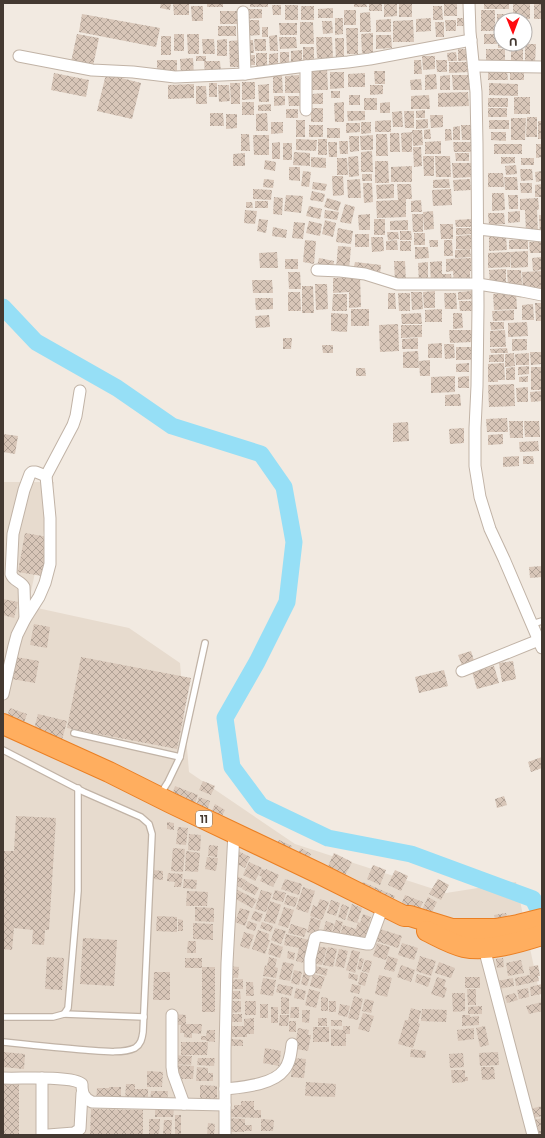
<svg xmlns="http://www.w3.org/2000/svg" width="545" height="1138" font-family="Montserrat,sans-serif">
<style>
.residential{fill:#e7dbce}
.lines{fill:none;stroke-linecap:round;stroke-linejoin:round}
.river{stroke:#96dff6;stroke-width:17}
.building{fill:url(#building-cross-hatch)}
.lane-casing{stroke:#c1b3a6;stroke-width:8}
.street-casing{stroke:#c1b3a6;stroke-width:13}
.highway-casing{stroke:#ea7f23;stroke-width:22}
.lane{stroke:#fff;stroke-width:5.5}
.street{stroke:#fff;stroke-width:11}
.highway{stroke:#ffae5f;stroke-width:20}
.labels{text-anchor:middle;stroke-width:3;stroke-linejoin:round;paint-order:stroke}
.shield{fill:#fff;stroke:#7c746f;stroke-width:1}
.shield-label{font-size:10px;font-weight:bold;fill:#443931}
</style>
<defs>
<pattern id="building-cross-hatch" width="8" height="8" patternUnits="userSpaceOnUse"><rect width="8" height="8" fill="#d8c6b8"/><path d="M0 0l8 8M0 8l8-8" fill="none" stroke="#b1a296"/></pattern>
</defs>
<rect width="100%" height="100%" fill="#f2eae1"/>
<path class="residential" d="M3,482H54L28,606L129,628L180,663L189,772L295,844L446,893L516,882L542,1005V1135H3Z"/>
<g class="lines">
<path class="river" d="M3,307L36,342L117,388L172,426L261,454L284,487L294,542L287,602L257,662L225,718L232,767L261,806L328,838L411,854L533,899L542,917"/>
</g>
<g class="building">
<path d="M161,3H171L170,10L160,8Z"/>
<path d="M173,3H189V15H174Z"/>
<rect x="207" y="3" width="16" height="4"/>
<rect x="250" y="3" width="18" height="4"/>
<path d="M354,3H366L367,7H354Z"/>
<rect x="369" y="3" width="13" height="8"/>
<path d="M384,3H397V16L384,17Z"/>
<rect x="399" y="3" width="13" height="14"/>
<rect x="484" y="3" width="25" height="6"/>
<rect x="513" y="3" width="17" height="16"/>
<rect x="444" y="4" width="13" height="12"/>
<rect x="534" y="4" width="8" height="15"/>
<path d="M272,5H281V15H273Z"/>
<rect x="285" y="5" width="13" height="15"/>
<path d="M191,6H203V21H192Z"/>
<rect x="301" y="6" width="13" height="14"/>
<path d="M433,6H442L443,20H433Z"/>
<path d="M333,8V18H318V9Z"/>
<path d="M244,9H262V18L244,19Z"/>
<rect x="344" y="10" width="12" height="15"/>
<rect x="481" y="10" width="14" height="21"/>
<path d="M220,11H237L238,24H220Z"/>
<path d="M370,12L371,32H360V13Z"/>
<path d="M82,14L160,28L156,47L79,32Z"/>
<path d="M497,14H510V20H501V29H497Z"/>
<path d="M335,18H343V34L335,35Z"/>
<path d="M431,18V31L416,32V19Z"/>
<rect x="457" y="18" width="7" height="8"/>
<path d="M391,19V32H376V20Z"/>
<path d="M244,20H259L260,35L244,36Z"/>
<path d="M413,20L414,42H393V21Z"/>
<path d="M445,20H456V31H446Z"/>
<path d="M322,21H332L333,33L323,34Z"/>
<path d="M300,22H313L314,44H300Z"/>
<path d="M435,22H444V37H436Z"/>
<path d="M279,23H297V35H280Z"/>
<rect x="218" y="26" width="18" height="10"/>
<rect x="262" y="27" width="6" height="10"/>
<path d="M346,28H358V54H347Z"/>
<path d="M373,33V53H362L361,34Z"/>
<path d="M498,33H501V44H508V48H498Z"/>
<path d="M77,34L99,38L93,66L71,62Z"/>
<rect x="174" y="34" width="10" height="17"/>
<path d="M187,34H199V54H188Z"/>
<rect x="484" y="34" width="13" height="10"/>
<path d="M277,35L278,51H270L269,36Z"/>
<path d="M376,35H391L392,48L376,49Z"/>
<rect x="161" y="36" width="10" height="19"/>
<path d="M279,37H296L297,48L280,49Z"/>
<path d="M316,37H332L333,58H317Z"/>
<path d="M335,38H344V60H336Z"/>
<path d="M202,39H214L215,54H203Z"/>
<path d="M227,39V56H217V40Z"/>
<path d="M254,39H266V51H255Z"/>
<path d="M242,40L243,67H230L229,41Z"/>
<path d="M244,40H253L254,53H245Z"/>
<path d="M525,44H536L535,63H525Z"/>
<rect x="511" y="45" width="12" height="18"/>
<rect x="303" y="47" width="11" height="14"/>
<path d="M458,49H469V60L458,61Z"/>
<rect x="486" y="49" width="19" height="16"/>
<path d="M302,50V65H291V51Z"/>
<rect x="280" y="52" width="9" height="14"/>
<path d="M456,52L457,61H448L447,53Z"/>
<path d="M256,53H267V69L256,70Z"/>
<path d="M278,53V69H269V54Z"/>
<path d="M245,55H255V65H246Z"/>
<path d="M196,56H206V61H220L221,73H205L204,61H196Z"/>
<path d="M422,56H435V69L423,70Z"/>
<path d="M193,58L194,75H181L180,59Z"/>
<path d="M157,60H177V72L157,73Z"/>
<path d="M414,60H421L422,74H414Z"/>
<path d="M436,60H447V72H437Z"/>
<path d="M449,62H468V72L449,73Z"/>
<path d="M310,69H327L328,90H310Z"/>
<path d="M488,70L507,71L508,80H488Z"/>
<path d="M374,71H385V84H375Z"/>
<rect x="510" y="71" width="14" height="9"/>
<path d="M330,72H344V88L330,89Z"/>
<path d="M54,73L89,80L86,97L51,90Z"/>
<path d="M365,73V87H348V74Z"/>
<path d="M106,74L141,83L132,119L97,111Z"/>
<path d="M436,74L437,89L425,90V75Z"/>
<path d="M299,75L300,93H285V76Z"/>
<path d="M450,75V90H440V76Z"/>
<path d="M452,75H470L471,90H453Z"/>
<path d="M273,76H282L283,93H273Z"/>
<path d="M421,79L422,90H411L410,80Z"/>
<path d="M242,82H255V99L242,100Z"/>
<rect x="209" y="83" width="8" height="14"/>
<path d="M230,83H240V104H231Z"/>
<path d="M489,83L518,84V96L489,95Z"/>
<path d="M194,84V98L168,99V85Z"/>
<path d="M269,84V102H259L258,85Z"/>
<path d="M218,85H229L230,101L219,102Z"/>
<path d="M370,85H383V94L370,95Z"/>
<path d="M196,86H206L207,104H196Z"/>
<rect x="331" y="91" width="9" height="7"/>
<path d="M468,92L469,106L438,107V93Z"/>
<path d="M323,93V104H312V94Z"/>
<rect x="349" y="95" width="11" height="10"/>
<path d="M429,95L430,109H411V96Z"/>
<path d="M274,96H285V105L274,106Z"/>
<path d="M288,96H299L300,106H289Z"/>
<rect x="514" y="97" width="16" height="17"/>
<rect x="364" y="98" width="13" height="12"/>
<rect x="488" y="98" width="20" height="9"/>
<rect x="242" y="102" width="12" height="13"/>
<path d="M344,102V122H335L334,103Z"/>
<path d="M390,102V113H380V103Z"/>
<path d="M271,104V111H258V105Z"/>
<rect x="311" y="108" width="12" height="14"/>
<rect x="488" y="108" width="19" height="9"/>
<rect x="286" y="109" width="12" height="9"/>
<path d="M425,110V118H416V111Z"/>
<path d="M347,111H365V120L348,121Z"/>
<path d="M402,111L403,127H393L392,112Z"/>
<path d="M404,111H414V128H405Z"/>
<path d="M210,113H223L224,126H210Z"/>
<path d="M267,113L268,131H256V114Z"/>
<path d="M226,114H237V128L226,129Z"/>
<path d="M430,115H443V127L431,128Z"/>
<path d="M527,117H537V137H526Z"/>
<path d="M511,118H526L525,140H511Z"/>
<path d="M428,119V128L416,129V120Z"/>
<rect x="296" y="120" width="9" height="17"/>
<path d="M391,120V132H375V121Z"/>
<rect x="489" y="120" width="20" height="9"/>
<rect x="538" y="121" width="4" height="18"/>
<path d="M271,122H283V133L271,134Z"/>
<path d="M361,122H371V133L361,134Z"/>
<path d="M346,123H360V132L346,133Z"/>
<rect x="309" y="125" width="14" height="12"/>
<path d="M461,125H471L472,140H462Z"/>
<path d="M460,126V140H453V127Z"/>
<rect x="327" y="128" width="13" height="10"/>
<path d="M430,129L431,139H424V130Z"/>
<path d="M445,129H451L452,140L445,141Z"/>
<path d="M412,130H422L423,145L413,146Z"/>
<path d="M412,132V152H402L401,133Z"/>
<path d="M491,132H506V141L491,140Z"/>
<path d="M390,133H399L400,152H390Z"/>
<path d="M241,134H249L250,151H241Z"/>
<path d="M376,134H387L388,156H376Z"/>
<path d="M253,135H269V155H254Z"/>
<path d="M373,135V150H361L360,136Z"/>
<path d="M349,136H359V151L350,152Z"/>
<path d="M296,139L317,140L316,151L296,150Z"/>
<rect x="318" y="139" width="9" height="16"/>
<path d="M339,141H348V154H340Z"/>
<path d="M441,141V154H425V142Z"/>
<path d="M280,142V159H272V143Z"/>
<path d="M328,142H337V157H329Z"/>
<path d="M453,142H472V152H454Z"/>
<rect x="283" y="143" width="9" height="17"/>
<rect x="494" y="144" width="28" height="10"/>
<path d="M536,144H542V157L536,158Z"/>
<path d="M413,147H421L422,166L414,167Z"/>
<path d="M372,151L373,172H361V152Z"/>
<path d="M294,152L310,153V166L293,165Z"/>
<path d="M245,153V166H233V154Z"/>
<path d="M455,153H469V161H456Z"/>
<path d="M358,156L359,176L349,177L348,157Z"/>
<path d="M423,156H434V176H424Z"/>
<path d="M435,156H450L451,177H436Z"/>
<path d="M311,157L326,158V168L311,167Z"/>
<path d="M501,157H515V163L501,164Z"/>
<path d="M337,158H347L348,175H337Z"/>
<rect x="521" y="158" width="13" height="7"/>
<path d="M265,160L276,162L275,171L264,169Z"/>
<path d="M375,161H388L389,183H375Z"/>
<path d="M452,163H472V177L453,178Z"/>
<path d="M516,165L517,174L506,175L505,166Z"/>
<path d="M412,166V182H391V167Z"/>
<path d="M289,167H300V181L289,180Z"/>
<path d="M520,169H532L533,180L521,181Z"/>
<path d="M303,171L311,172L309,187L301,186Z"/>
<path d="M542,171V181L536,182L535,172Z"/>
<path d="M488,173H503L504,187H488Z"/>
<rect x="362" y="174" width="10" height="7"/>
<path d="M332,176H343L344,195L333,196Z"/>
<path d="M504,177H517L518,190H505Z"/>
<path d="M264,179L274,180L273,188L263,187Z"/>
<path d="M360,179L361,198H348L347,180Z"/>
<path d="M449,179L450,188H433V180Z"/>
<path d="M470,179L471,190L454,191L453,180Z"/>
<path d="M313,182L327,184L325,191L312,189Z"/>
<path d="M363,183H372L373,202L364,203Z"/>
<path d="M520,183H532V193H521Z"/>
<path d="M394,184V198L377,199L376,185Z"/>
<path d="M397,184H411L412,199H406V217L377,218L376,201L398,200Z"/>
<path d="M542,184V197H535V185Z"/>
<path d="M253,189L272,190L271,200L253,199Z"/>
<path d="M451,189L452,205L433,206L432,190Z"/>
<path d="M312,191L325,194L323,202L310,200Z"/>
<path d="M492,193H504L505,210L492,211Z"/>
<path d="M286,195L303,196L301,213L284,211Z"/>
<path d="M508,195H518V209H509Z"/>
<path d="M274,197L283,198L282,215L273,214Z"/>
<path d="M327,198L341,202L338,211L324,207Z"/>
<path d="M538,198L539,209L537,210L538,232H526L525,210H520V199Z"/>
<path d="M421,200L422,212H411V201Z"/>
<rect x="255" y="201" width="13" height="7"/>
<path d="M246,202H252L253,208H246Z"/>
<path d="M345,204L355,207L351,224L340,222Z"/>
<path d="M309,206L322,209L320,219L306,216Z"/>
<path d="M245,210L257,211L255,224L244,223Z"/>
<path d="M325,210L339,212L337,220L324,218Z"/>
<path d="M433,211L434,229L424,230L423,212Z"/>
<path d="M520,211V222L508,223V212Z"/>
<path d="M488,213H504L505,224L489,225Z"/>
<path d="M370,214V230H359L358,215Z"/>
<path d="M412,214H423V232H413Z"/>
<path d="M539,215H542V233H540Z"/>
<path d="M259,219L268,220L266,233L257,231Z"/>
<rect x="374" y="219" width="11" height="16"/>
<path d="M472,219V227H456L455,220Z"/>
<path d="M325,220L336,223L333,237L322,234Z"/>
<path d="M408,220V230H390V221Z"/>
<path d="M309,221L322,224L320,236L306,233Z"/>
<path d="M294,222L305,223L303,239L292,238Z"/>
<path d="M440,224H453V239H441Z"/>
<path d="M273,227L287,230L286,238L272,236Z"/>
<path d="M338,228L353,231L351,244L336,242Z"/>
<path d="M456,228H472L473,234L456,235Z"/>
<path d="M400,231H411L412,240H400Z"/>
<path d="M387,232H398L399,239L388,240Z"/>
<rect x="414" y="233" width="11" height="12"/>
<rect x="355" y="234" width="14" height="13"/>
<path d="M471,235V249H456V236Z"/>
<path d="M506,236L507,250L489,251V237Z"/>
<path d="M371,237H383L384,251L372,252Z"/>
<path d="M528,239V249H509V240Z"/>
<path d="M305,240L316,241L314,264L303,262Z"/>
<path d="M397,240L398,250H386V241Z"/>
<path d="M429,240H438V247H430Z"/>
<path d="M444,240H452L453,256H444Z"/>
<rect x="400" y="241" width="11" height="10"/>
<path d="M542,241V253H530L529,242Z"/>
<path d="M338,246L351,247L349,270L336,269Z"/>
<path d="M415,247H428L429,258L415,259Z"/>
<path d="M470,249L471,257L455,258V250Z"/>
<path d="M528,251V267L511,268L510,252Z"/>
<path d="M277,252L278,268H260L259,253Z"/>
<path d="M510,252V267L488,268V253Z"/>
<path d="M542,257V270L533,271L532,258Z"/>
<path d="M319,258L334,261L333,269L317,266Z"/>
<path d="M471,258V271H470V283L454,284L453,271L446,272V259Z"/>
<rect x="285" y="259" width="13" height="10"/>
<path d="M394,261H405L406,281L395,282Z"/>
<path d="M442,261V274H451L452,283L431,284L430,262Z"/>
<path d="M355,262L381,265L380,274L353,271Z"/>
<path d="M428,262V284H419L418,263Z"/>
<path d="M506,269V283L490,284L489,270Z"/>
<path d="M507,270H521L522,285L508,286Z"/>
<path d="M542,271V288L523,289L522,272Z"/>
<path d="M288,272H300L301,289H289Z"/>
<path d="M360,277L361,307L349,308V292L333,293V278Z"/>
<path d="M252,280H272L273,293H253Z"/>
<path d="M315,284H327L328,309L316,310Z"/>
<path d="M302,286H313L314,313H302Z"/>
<path d="M435,291V308H424L423,292Z"/>
<path d="M472,291L473,299L458,300V292Z"/>
<path d="M288,292H300L301,311H288Z"/>
<path d="M411,292H422L423,309L412,310Z"/>
<path d="M388,293H395L396,309H388Z"/>
<path d="M398,293H410V311H399Z"/>
<path d="M444,293H456L457,309H445Z"/>
<path d="M516,293L517,309L494,310L493,294Z"/>
<path d="M333,294H347V311H332Z"/>
<path d="M255,298H273V309L256,310Z"/>
<path d="M459,301H473V311H460Z"/>
<path d="M535,303H542V321H536Z"/>
<path d="M533,304L534,320H522V305Z"/>
<rect x="351" y="309" width="18" height="17"/>
<path d="M442,309V322H425V310Z"/>
<path d="M514,310V320L493,321L492,311Z"/>
<path d="M331,313L348,314L347,332L331,331Z"/>
<path d="M421,313L422,324H402L401,314Z"/>
<path d="M453,313H462L463,328L453,329Z"/>
<path d="M269,315L270,327L256,328L255,316Z"/>
<path d="M490,322H504V329L491,330Z"/>
<path d="M527,322L528,336L508,337V323Z"/>
<path d="M398,324L399,351L380,352L379,325Z"/>
<path d="M401,325H422V337L401,338Z"/>
<path d="M449,330H472V342L450,343Z"/>
<path d="M505,330L506,347H490V331Z"/>
<path d="M283,338H292L291,349H283Z"/>
<path d="M418,338V349H402V339Z"/>
<path d="M512,339H527V350L512,351Z"/>
<path d="M442,343V358H428V344Z"/>
<path d="M444,344H454L455,358L445,359Z"/>
<path d="M322,345H333V353H323Z"/>
<path d="M456,347H472L473,360H456Z"/>
<path d="M507,348L508,353H491L490,349Z"/>
<path d="M418,351L419,368H403V352Z"/>
<path d="M530,352H542V364L531,365Z"/>
<path d="M514,353L515,366L505,367V354Z"/>
<path d="M529,353V365H516L515,354Z"/>
<path d="M504,354V362H489V355Z"/>
<path d="M430,360V376H420L419,361Z"/>
<path d="M469,363V372H456V364Z"/>
<path d="M504,363L505,380H498V382H488V364Z"/>
<path d="M529,366V374L518,375V367Z"/>
<path d="M515,367V380H506V368Z"/>
<rect x="531" y="367" width="11" height="23"/>
<path d="M356,368H365L366,376H356Z"/>
<path d="M455,376V392L431,393V377Z"/>
<path d="M469,376V388H458V377Z"/>
<path d="M528,376V382H519V377Z"/>
<path d="M514,384L515,406L489,407L488,385Z"/>
<path d="M528,387V402H517L516,388Z"/>
<path d="M542,391V401L531,402L530,392Z"/>
<path d="M460,394L461,406H445V395Z"/>
<path d="M507,418L508,432H487L486,419Z"/>
<path d="M509,421H523V438H510Z"/>
<path d="M524,421H539L540,437H525Z"/>
<path d="M408,422L409,441L393,442V423Z"/>
<path d="M464,428V443L450,444L449,429Z"/>
<path d="M3,434L18,436L15,454L3,452Z"/>
<path d="M503,434V444L488,445V435Z"/>
<path d="M538,441L539,451L520,452L519,442Z"/>
<path d="M519,456V466L503,467V457Z"/>
<path d="M523,456H533L534,464H523Z"/>
<path d="M25,533L48,537L42,576L18,572Z"/>
<path d="M542,566V577L530,578L529,567Z"/>
<path d="M3,599L18,602L14,618L3,615Z"/>
<path d="M34,624L50,627L47,648L30,645Z"/>
<path d="M471,651L475,664L463,668L458,655Z"/>
<path d="M16,657L39,661L35,683L12,679Z"/>
<path d="M81,657L191,678L177,749L67,728Z"/>
<path d="M513,661L516,679L502,682L499,663Z"/>
<path d="M494,666L499,683L477,689L472,672Z"/>
<path d="M444,670L448,686L419,693L415,677Z"/>
<path d="M10,708L27,714L22,728L5,722Z"/>
<path d="M38,714L67,721L62,740L33,733Z"/>
<path d="M542,757V768L531,772L528,762Z"/>
<path d="M203,781L215,786L211,795L199,790Z"/>
<path d="M175,786L198,795L195,804L172,795Z"/>
<path d="M504,796L507,805L497,808L495,799Z"/>
<path d="M199,797L210,801L207,812L195,809Z"/>
<path d="M215,804L225,810L220,820L210,815Z"/>
<path d="M16,816L56,818L49,930H45L44,945L32,944L33,930L14,928L12,950L3,949V851H14Z"/>
<path d="M167,822L174,823V830L167,829Z"/>
<path d="M178,827L188,828L186,845L176,844Z"/>
<path d="M189,834L201,835L200,851L188,850Z"/>
<path d="M279,840L292,846L288,854L275,847Z"/>
<path d="M209,845L218,846L217,857L208,856Z"/>
<path d="M173,848L185,849L183,872L171,871Z"/>
<path d="M301,848L311,854L305,865L295,859Z"/>
<path d="M186,851L200,853L198,872L185,871Z"/>
<path d="M238,851L250,857L245,868L233,862Z"/>
<path d="M334,853L352,862L342,881L325,873Z"/>
<path d="M207,857L218,858L216,871L205,869Z"/>
<path d="M249,862L262,868L255,881L243,875Z"/>
<path d="M373,865L386,870L380,885L367,879Z"/>
<path d="M262,869L266,870V869L279,875L273,887L260,881L262,877L259,875Z"/>
<path d="M153,870L163,871V880L153,879Z"/>
<path d="M395,870L408,876L401,891L388,885Z"/>
<path d="M168,873L183,874L181,887H174L175,882L167,881Z"/>
<path d="M236,876L246,880L242,888L232,884Z"/>
<path d="M184,879L197,880L196,889L183,888Z"/>
<path d="M285,879L302,884L299,895L281,889Z"/>
<path d="M438,879L449,885L441,900L429,894Z"/>
<path d="M246,881L259,888L255,895L242,889Z"/>
<path d="M363,882L395,896L391,905L359,891Z"/>
<path d="M303,887L315,891L308,913L296,909Z"/>
<path d="M236,889L257,900L252,908L232,897Z"/>
<path d="M261,890L272,893L266,912L255,909Z"/>
<path d="M275,890L286,893L283,902L272,899Z"/>
<path d="M187,891L208,892L207,906H186Z"/>
<path d="M287,895L298,898L295,907L284,904Z"/>
<path d="M405,895L423,902L417,915L400,908Z"/>
<path d="M428,897L437,902L429,918L420,914Z"/>
<path d="M320,899L329,902L322,920L310,916L313,905L317,907Z"/>
<path d="M331,900L340,903L336,916L327,913Z"/>
<path d="M270,901L281,905L275,924L264,921Z"/>
<path d="M342,904L349,907L345,920L338,917Z"/>
<path d="M352,904L362,908L357,923L347,920Z"/>
<path d="M195,907L214,908V922L195,921Z"/>
<path d="M284,907L294,910L288,928L278,925Z"/>
<path d="M240,908L250,911L245,926L235,922Z"/>
<path d="M254,911L263,914L260,922L251,919Z"/>
<path d="M506,913L508,922L496,925L494,915Z"/>
<path d="M363,914L371,917L368,926L374,928L369,943L340,936L343,925L356,929L358,922L360,923Z"/>
<path d="M157,916L177,917V932L156,931Z"/>
<path d="M311,917L321,921L317,935L307,932Z"/>
<path d="M178,919L183,920V931H178Z"/>
<path d="M336,920L343,922L338,938L331,936Z"/>
<path d="M248,921L257,924L255,931L246,928Z"/>
<path d="M326,921L334,924L330,937L322,935Z"/>
<path d="M262,922L273,926L271,932L260,928Z"/>
<path d="M193,923L213,924V940L193,939Z"/>
<path d="M291,924L307,929L304,937L288,933Z"/>
<path d="M275,928L286,931L281,944L271,940Z"/>
<path d="M380,929L402,936L398,948L376,941Z"/>
<path d="M258,930L269,934L268,940H270L265,954L252,949Z"/>
<path d="M244,932L254,935L249,949L240,946Z"/>
<path d="M286,934L313,941L308,964L296,961L299,948L284,945Z"/>
<path d="M83,938L117,940L114,986L80,984Z"/>
<path d="M188,941H196V953H187Z"/>
<path d="M271,943L283,947L280,958L268,954Z"/>
<path d="M377,943L390,947L386,960L373,956Z"/>
<path d="M402,943L418,948L414,960L398,955Z"/>
<path d="M317,946L327,948L322,965L312,963Z"/>
<path d="M328,947L337,949L333,967L323,965Z"/>
<path d="M339,949L348,951L344,968L335,966Z"/>
<path d="M352,950L360,952L355,973L346,970Z"/>
<path d="M288,951L295,953L294,960L287,958Z"/>
<path d="M388,956L398,959L394,972L384,969Z"/>
<path d="M420,956L436,961L431,976L416,971Z"/>
<path d="M47,957L64,958L62,990L45,989Z"/>
<path d="M269,957L277,959L275,967L278,968L276,978L263,976L265,965L267,966Z"/>
<rect x="185" y="958" width="17" height="10"/>
<path d="M360,958L364,959L361,970L357,969Z"/>
<path d="M503,958L504,967L497,968L496,959Z"/>
<path d="M365,960L372,961L369,973L362,971Z"/>
<path d="M521,960L524,973L508,976L506,963Z"/>
<path d="M283,962L294,964L290,981L279,979Z"/>
<path d="M439,962L455,968L451,978L435,973Z"/>
<path d="M401,965L415,970L411,982L397,977Z"/>
<path d="M538,965L540,976H538L539,981L516,986L515,978L530,975L529,967Z"/>
<path d="M229,966L239,967L238,978L228,977Z"/>
<path d="M315,966L328,969L326,976L313,972Z"/>
<rect x="202" y="967" width="13" height="45"/>
<path d="M294,970L302,972L299,985L291,983Z"/>
<path d="M304,971L311,972L307,986L301,984Z"/>
<path d="M154,972H170V1000H153Z"/>
<path d="M361,972L368,974L365,986L358,984Z"/>
<path d="M349,973L358,975L357,981L348,978Z"/>
<path d="M313,974L325,977L321,989L310,986Z"/>
<path d="M417,974L431,978L428,987L415,982Z"/>
<path d="M379,975L392,978L387,997L375,994Z"/>
<path d="M437,977L446,980L444,987L447,988L444,998L431,994Z"/>
<rect x="465" y="977" width="15" height="11"/>
<path d="M263,978L276,980L273,996L260,994Z"/>
<path d="M513,978L514,986L499,989L498,981Z"/>
<path d="M243,979V989H228V980Z"/>
<path d="M246,982H253L254,996H246Z"/>
<path d="M278,984L293,987L291,996L276,992Z"/>
<path d="M352,984L361,986L359,994L350,992Z"/>
<path d="M542,984V994L531,996L530,987Z"/>
<path d="M296,988L306,991L304,1000L294,998Z"/>
<path d="M528,988L529,997L519,999L517,990Z"/>
<path d="M309,989L320,992L316,1008L305,1005Z"/>
<path d="M467,989H476V1005H468Z"/>
<path d="M230,991H240L241,999H230Z"/>
<path d="M452,993H465V1011L453,1012Z"/>
<path d="M515,993L518,1000L507,1003L505,996Z"/>
<path d="M354,996L363,999L358,1020L348,1018Z"/>
<path d="M281,997L289,998V1014H281Z"/>
<path d="M321,997L328,998V1011H321Z"/>
<path d="M365,999L374,1001L371,1013L362,1011Z"/>
<path d="M228,1001H241V1012L228,1013Z"/>
<rect x="245" y="1001" width="11" height="14"/>
<rect x="329" y="1001" width="7" height="11"/>
<path d="M542,1002V1011L529,1014L526,1006Z"/>
<rect x="260" y="1004" width="8" height="14"/>
<path d="M340,1004L350,1006L347,1017L338,1015Z"/>
<path d="M482,1006V1014H468V1007Z"/>
<rect x="271" y="1007" width="7" height="16"/>
<path d="M291,1007H299V1018H290Z"/>
<path d="M411,1008L421,1011L418,1023L420,1024L413,1048L398,1044L405,1020H408Z"/>
<path d="M422,1009L447,1010L446,1022L421,1021Z"/>
<path d="M302,1010H310L309,1023L302,1022Z"/>
<path d="M363,1013L374,1016L369,1032L358,1029Z"/>
<path d="M174,1014L186,1015V1024H202L201,1034L192,1033V1038L184,1037V1033H180L181,1025H174Z"/>
<rect x="227" y="1014" width="15" height="8"/>
<path d="M280,1015H289L288,1026H279Z"/>
<path d="M462,1015H470V1017L479,1016V1025L462,1026Z"/>
<path d="M254,1018V1034H247V1037H232V1026H244V1019Z"/>
<rect x="318" y="1018" width="9" height="8"/>
<rect x="331" y="1020" width="11" height="6"/>
<rect x="289" y="1021" width="7" height="11"/>
<path d="M343,1026H350V1034H346V1046H331V1029L343,1030Z"/>
<path d="M485,1026L489,1045L480,1047L476,1028Z"/>
<rect x="313" y="1027" width="16" height="15"/>
<path d="M298,1028L309,1030L308,1035H311L308,1051L296,1049L297,1041L296,1040Z"/>
<path d="M474,1028V1039L458,1041L457,1030Z"/>
<path d="M207,1030H215V1042L206,1041V1040H201V1036H206Z"/>
<path d="M231,1039L243,1040V1046H231Z"/>
<path d="M181,1042H208L207,1055H181Z"/>
<path d="M265,1048L281,1051L279,1066L263,1063Z"/>
<path d="M411,1049L426,1051L425,1058L410,1057Z"/>
<path d="M3,1052L25,1054L24,1069L3,1067Z"/>
<path d="M498,1052L499,1065L480,1066L479,1053Z"/>
<path d="M463,1053L464,1067L450,1068L449,1054Z"/>
<path d="M173,1055L192,1056L191,1065L173,1064Z"/>
<path d="M198,1058H215L214,1066L197,1065Z"/>
<path d="M293,1058L306,1059L304,1078L291,1077Z"/>
<path d="M176,1065L194,1066L193,1079H176Z"/>
<path d="M197,1067L208,1068V1073H213V1081H196Z"/>
<path d="M481,1067H494L495,1079L482,1080Z"/>
<path d="M451,1070H465V1077H468V1081H465V1082L452,1083Z"/>
<path d="M147,1071L163,1072L162,1087H147Z"/>
<rect x="3" y="1081" width="16" height="54"/>
<path d="M306,1082L336,1084L335,1097L305,1096Z"/>
<path d="M126,1084H135V1089H148V1101L125,1100Z"/>
<path d="M200,1085L217,1086V1101L200,1100Z"/>
<path d="M109,1087H121V1102H96L97,1088H109Z"/>
<path d="M151,1091H168L167,1103L150,1102Z"/>
<path d="M241,1101H254V1110H261V1118L230,1117V1109H234V1105H241Z"/>
<path d="M542,1106V1116L533,1118L530,1109Z"/>
<path d="M155,1108L174,1109L173,1117H155Z"/>
<path d="M91,1109L143,1110V1135H90Z"/>
<rect x="175" y="1115" width="6" height="19"/>
<path d="M227,1118L245,1119V1125H252V1131H244V1132H227Z"/>
<path d="M542,1118V1135H540L535,1120Z"/>
<path d="M149,1119H160L159,1135H149Z"/>
<path d="M261,1119L274,1120L273,1131H261Z"/>
<path d="M164,1120H172L171,1135H163Z"/>
<path d="M208,1123L215,1124L214,1135H207Z"/>
</g>
<g class="lines">
<g class="lane-casing">
<g id="lane">
<path d="M532,624L542,621"/>
<path d="M74,733L180,757"/>
<path d="M3,750L84,792L141,817L149,824L152,834L143,1032C142,1039 141,1044 135,1048C122,1054 100,1051 86,1050C58,1048 31,1045 3,1042"/>
<path d="M161,793L168,782L180,757L205,643"/>
<path d="M64,1014L144,1017"/>
<path d="M3,1017H53L64,1014L68,1008L78,891V788"/>
</g>
</g>
<g class="street-casing">
<g id="street">
<path d="M469,3L470,32L476,92L477,144L478,306L477,386L475,428V466L480,497L490,529L504,559L542,648"/>
<path d="M243,12L245,74"/>
<path d="M19,56L92,70L133,72L175,77L245,74L306,66L348,62L370,59L471,40"/>
<path d="M474,66L542,67"/>
<path d="M306,110V66"/>
<path d="M478,229L542,236"/>
<path d="M317,270L340,271L365,274L397,284H478L522,291L542,295"/>
<path d="M25,619L24,587C21,581 13,581 11,574L13,534L24,490L30,474L32,472H36L46,476"/>
<path d="M462,671L539,640"/>
<path d="M3,694L14,646L17,635L25,619L39,597L45,583L50,564V518L46,476L73,425L76,416L80,391"/>
<path d="M484,948L533,1135"/>
<path d="M310,970V959L315,938L317,937L320,936L367,944H369L383,906"/>
<path d="M172,1015V1067L173,1074L184,1104"/>
<path d="M3,1078C19,1079 71,1075 82,1084C82,1092 83,1098 92,1102L225,1105"/>
<path d="M42,1078V1135"/>
<path d="M225,1089C242,1087 273,1085 284,1070C290,1063 291,1053 292,1044"/>
<path d="M48,1135L74,1133L80,1129L82,1093"/>
<path d="M225,1135V1051L227,963L234,833"/>
</g>
</g>
<g class="highway-casing">
<g id="highway">
<path d="M3,724L109,772L171,803L318,873L404,916H410L452,929H496L518,925L542,919"/>
<path d="M427,931C439,937 451,944 464,947C487,952 520,942 542,935"/>
</g>
</g>
<use href="#lane" class="lane"/>
<use href="#street" class="street"/>
<use href="#highway" class="highway"/>
</g>
<g class="labels">
<rect class="shield" x="196" y="811" width="16" height="16" rx="3"/>
<g class="shield-label">
<text x="204" y="823">11</text>
</g>
</g>
<rect width="545" height="1138" fill="none" stroke="#443931" stroke-width="8"/>
<g transform="translate(513 32) rotate(179)"><circle r="19" fill="#ffffff" stroke="#b4b0ad"/>
<path d="M0-3L7 15L0 10L-7 15Z" fill="#ff0b10"/>
<text y="-6" font-size="11" font-weight="bold" text-anchor="middle" fill="#443931">U</text>
</g>
</svg>
